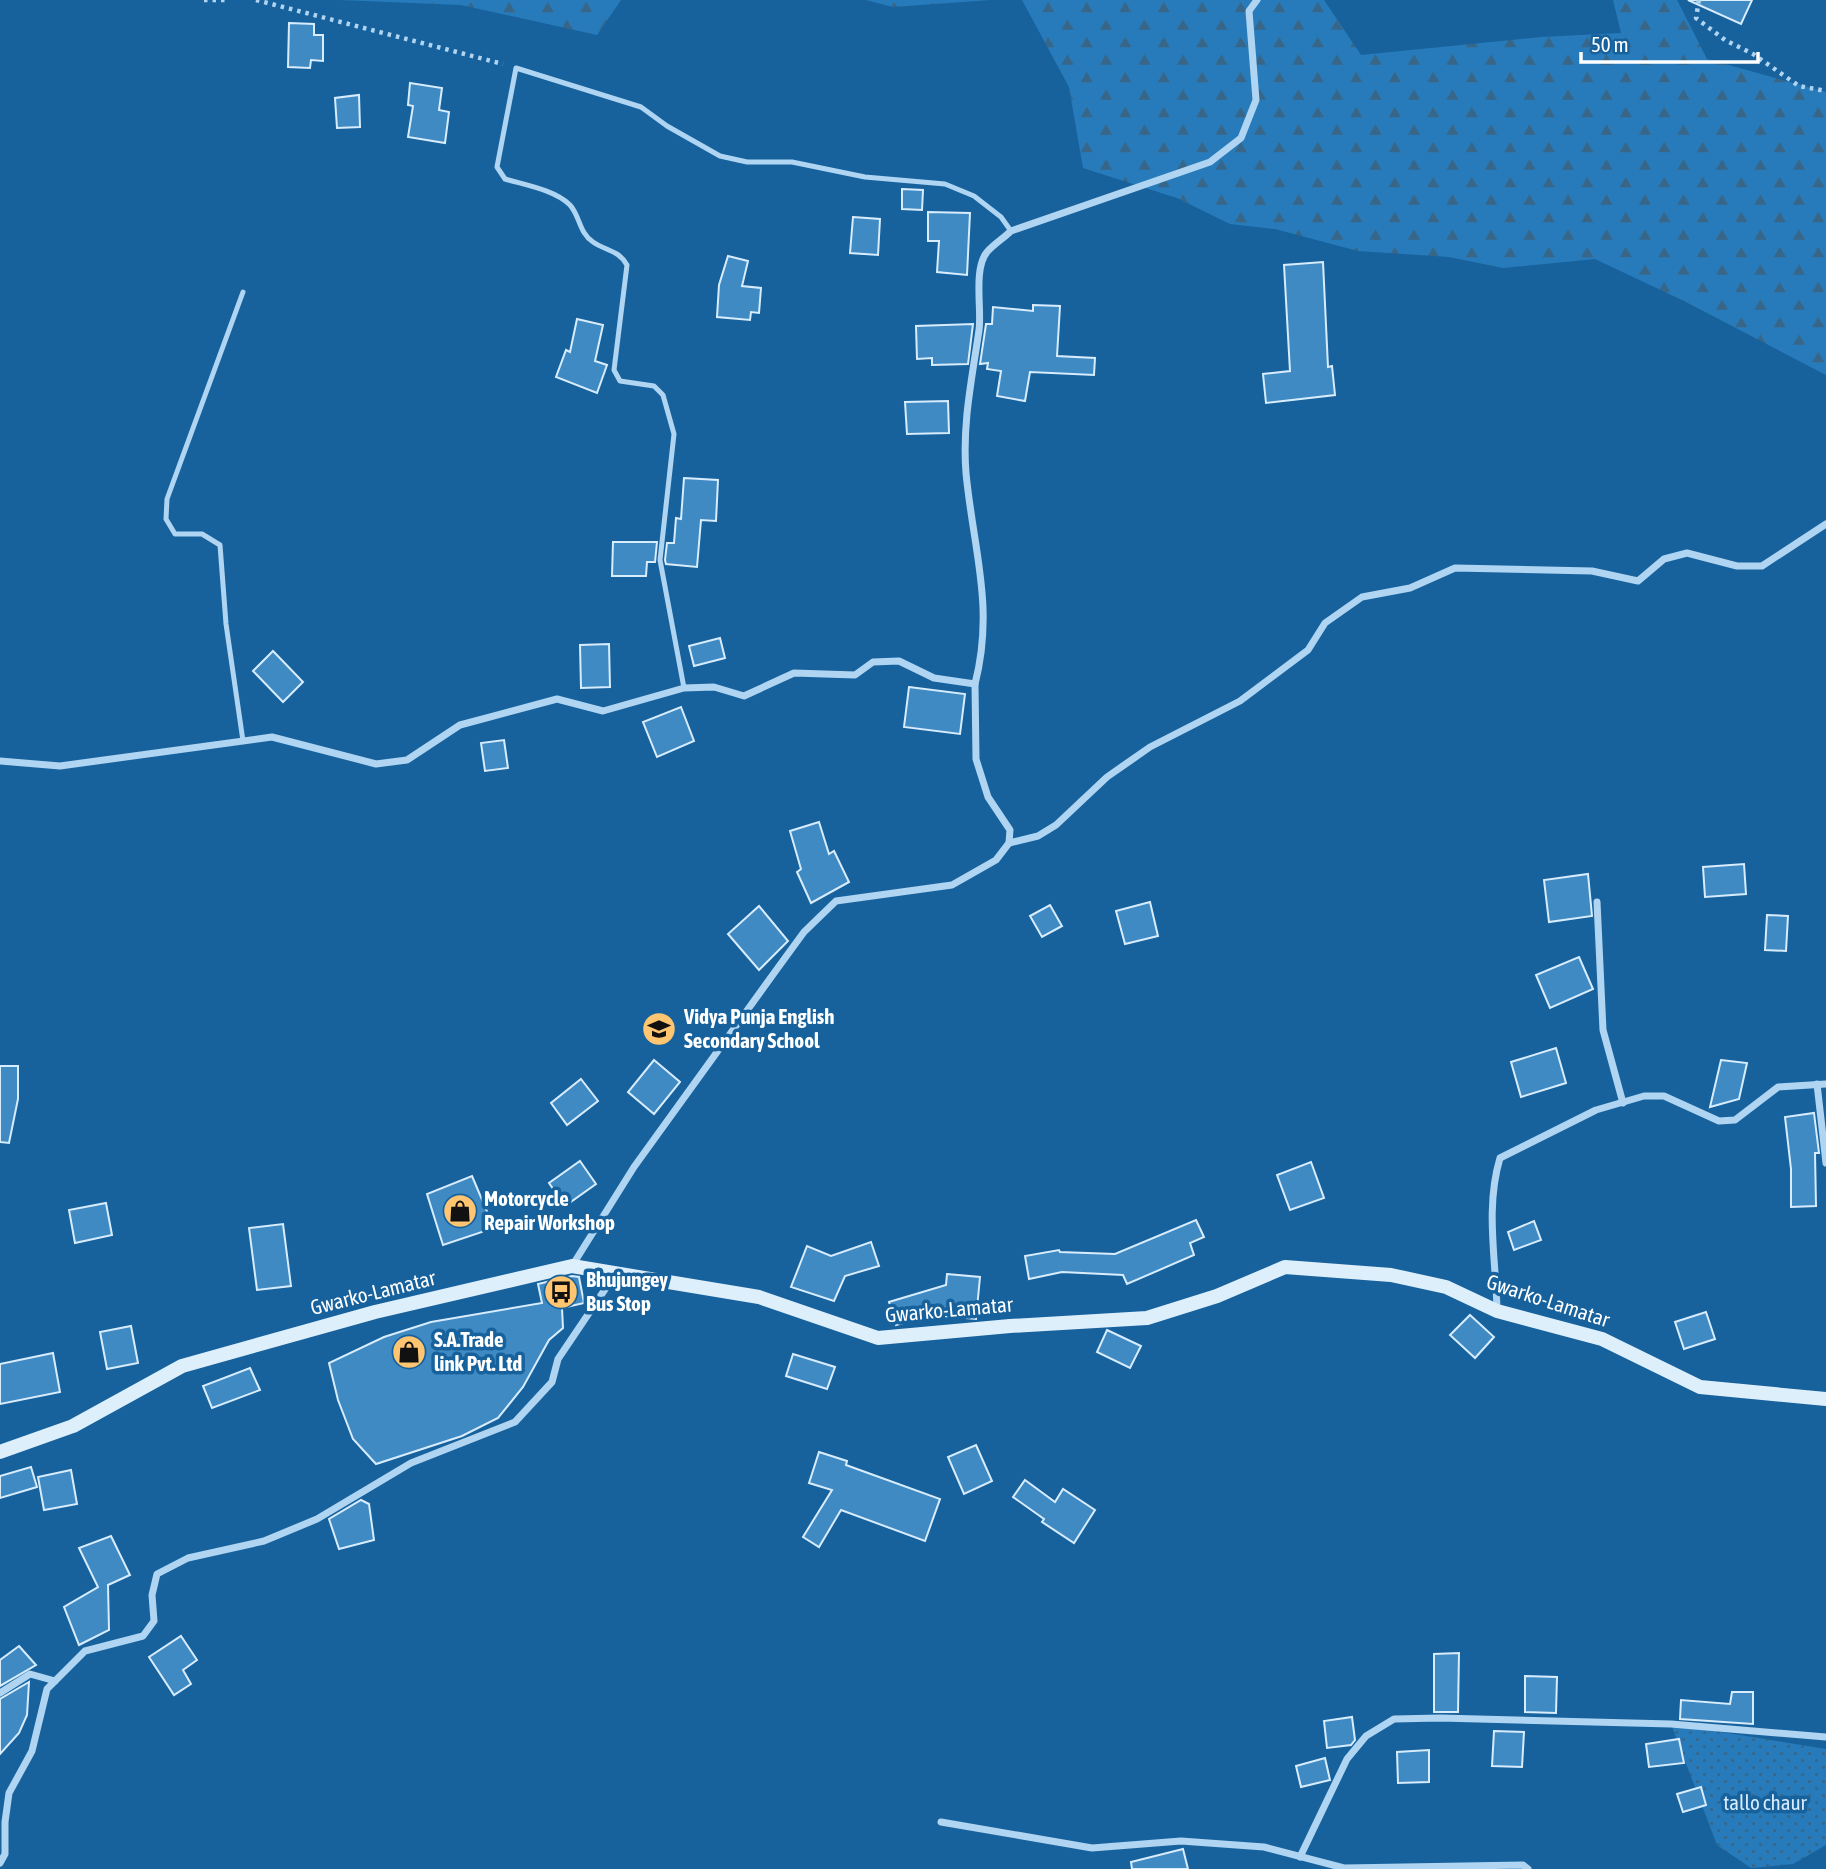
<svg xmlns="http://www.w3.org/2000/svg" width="1826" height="1869" font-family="'Asap Condensed',sans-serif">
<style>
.forest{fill:url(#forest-firs)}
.park{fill:url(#park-dots)}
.building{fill:#408ac3;stroke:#d7ecfd;stroke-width:2}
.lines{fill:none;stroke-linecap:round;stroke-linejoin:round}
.path{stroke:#afd5f2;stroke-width:4.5;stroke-dasharray:3.5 5;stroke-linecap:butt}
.service{stroke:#afd5f2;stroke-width:5}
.minor{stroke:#afd5f2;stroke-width:7}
.secondary{stroke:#deeffc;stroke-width:14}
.labels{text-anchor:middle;stroke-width:7;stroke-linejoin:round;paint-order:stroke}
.poi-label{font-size:21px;font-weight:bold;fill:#fff;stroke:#17629d;text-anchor:start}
.street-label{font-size:21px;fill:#fff;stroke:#17629d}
.park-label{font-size:21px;fill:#d7ecfd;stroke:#17629d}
</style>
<defs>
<pattern id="forest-firs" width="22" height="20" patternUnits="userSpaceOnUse" patternTransform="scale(1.75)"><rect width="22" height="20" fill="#277bba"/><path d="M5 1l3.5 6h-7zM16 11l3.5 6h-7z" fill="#386688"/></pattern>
<pattern id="park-dots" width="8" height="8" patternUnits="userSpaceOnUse" patternTransform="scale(1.75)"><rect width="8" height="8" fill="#277bba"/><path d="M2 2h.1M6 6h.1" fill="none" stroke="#386688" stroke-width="1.8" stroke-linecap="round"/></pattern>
</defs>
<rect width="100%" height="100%" fill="#17629d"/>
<g class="forest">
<path d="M340,0H621L597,35L461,5Z"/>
<path d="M866,0H991L893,7Z"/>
<path d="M1022,0H1324L1361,55L1542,37L1621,33L1613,0H1677L1707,59L1826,92V375L1684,301L1595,259L1503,268L1449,257L1358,251L1275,229L1230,224L1177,198L1083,168L1069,87Z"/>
</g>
<path class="park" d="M1671,1724L1826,1749V1845L1793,1864L1751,1868L1717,1845Z"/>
<g class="building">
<path d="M1688,0H1752L1741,24Z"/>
<path d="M289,23L314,24V35H323V61L311,60L310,68L288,67Z"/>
<path d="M410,83L442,88L439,110L449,112L445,143L408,137L413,106L408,105Z"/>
<path d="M359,95L360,127L337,128L335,98Z"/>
<path d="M902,189L923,190L922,210L902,209Z"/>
<path d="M928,212L970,213L967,275L937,272L939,241H928Z"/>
<path d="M853,217L880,219L878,255L850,253Z"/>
<path d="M728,256L748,261L742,286L761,288L759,313L751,312L750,320L717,317L719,285Z"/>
<path d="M1323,262L1328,367L1332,366L1335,395L1266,403L1263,374L1290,371L1284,265Z"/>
<path d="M1033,305L1060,306L1057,356L1095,358L1094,375L1030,372L1025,401L997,396L1001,371L987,369L988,363L980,364L986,324H992L993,307L1033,311Z"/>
<path d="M577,319L603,325L595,361L607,365L597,393L556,377L566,350L570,352Z"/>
<path d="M973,324L968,364L932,365V358L917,359L916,326Z"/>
<path d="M948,401L949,433L907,434L905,402Z"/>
<path d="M684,478L718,480L716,521L701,520L697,567L666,564L665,560L667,543H674L676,518L681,519Z"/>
<path d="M613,542H657L655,562H647L646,576H612Z"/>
<path d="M720,638L725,658L694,666L689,646Z"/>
<path d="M609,644L610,687L581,688L580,645Z"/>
<path d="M273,651L303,682L283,702L253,671Z"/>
<path d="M909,687L965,694L960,734L904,727Z"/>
<path d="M681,707L694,741L657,757L643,722Z"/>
<path d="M504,740L508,768L485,771L481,743Z"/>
<path d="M819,822L829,854L834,851L849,882L811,903L797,872L801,869L790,831Z"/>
<path d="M1744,864L1746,894L1705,897L1703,867Z"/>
<path d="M1588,874L1592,916L1549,922L1544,880Z"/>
<path d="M1150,902L1158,936L1125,944L1116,911Z"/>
<path d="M1050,905L1062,926L1042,937L1030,916Z"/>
<path d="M759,906L788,941L759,970L728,934Z"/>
<path d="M1767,915L1788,916L1786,951L1765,950Z"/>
<path d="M1579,957L1593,989L1550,1008L1536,975Z"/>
<path d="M1556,1048L1566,1083L1521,1097L1511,1062Z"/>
<path d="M654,1060L680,1082L654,1114L628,1092Z"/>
<path d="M1721,1060L1747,1063L1739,1099L1710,1107Z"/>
<path d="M0,1066H18V1099L9,1143L0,1142Z"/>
<path d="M581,1079L598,1101L567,1125L551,1103Z"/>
<path d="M1814,1113L1819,1153H1815L1816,1206L1791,1207V1169L1785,1117Z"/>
<path d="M580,1161L596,1184L565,1206L549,1183Z"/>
<path d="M1311,1162L1324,1198L1290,1210L1277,1175Z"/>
<path d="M472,1176L494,1228L443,1245L427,1194Z"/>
<path d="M106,1203L112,1235L75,1243L69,1210Z"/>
<path d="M1196,1220L1204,1237L1190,1243L1194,1255L1127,1284L1123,1275L1062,1272L1029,1279L1025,1256L1059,1250L1060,1252L1115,1254Z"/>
<path d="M1534,1221L1541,1240L1514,1250L1508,1232Z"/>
<path d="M283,1224L291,1286L257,1290L249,1228Z"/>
<path d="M871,1242L879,1266L845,1276L834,1301L791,1287L807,1246L831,1256Z"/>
<path d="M947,1274L980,1277L976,1319L932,1315L896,1325L889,1302L946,1285Z"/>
<path d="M572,1276L579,1277L584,1303L562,1308L563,1328L549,1340L523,1387L498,1418L462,1436L376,1464L353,1439L338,1400L329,1363L384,1337L431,1322L542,1303L538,1284Z"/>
<path d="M1706,1312L1715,1339L1684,1349L1675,1322Z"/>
<path d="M1470,1315L1494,1337L1475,1358L1450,1335Z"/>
<path d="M131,1326L138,1363L107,1369L100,1332Z"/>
<path d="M1107,1330L1141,1346L1130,1368L1097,1352Z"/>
<path d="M53,1353L60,1392L0,1404V1364Z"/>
<path d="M793,1354L835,1367L827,1389L786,1376Z"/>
<path d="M250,1368L260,1390L212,1408L203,1386Z"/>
<path d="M976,1445L992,1481L964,1494L948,1457Z"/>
<path d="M819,1452L847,1461L846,1465L940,1499L925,1541L841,1510L819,1547L803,1537L832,1490L809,1483Z"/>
<path d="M31,1467L37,1487L0,1498V1476Z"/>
<path d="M71,1470L77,1504L44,1510L38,1477Z"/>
<path d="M1025,1480L1055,1502L1063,1489L1095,1510L1074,1543L1042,1522L1044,1519L1013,1497Z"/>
<path d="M361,1500L369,1504L374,1540L339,1549L329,1519Z"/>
<path d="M111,1536L130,1575L108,1585L109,1630L79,1645L64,1607L98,1587L79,1548Z"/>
<path d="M181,1636L197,1660L183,1670L191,1684L174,1695L149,1657Z"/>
<path d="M19,1646L36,1665L0,1686V1660Z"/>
<path d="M1459,1653L1458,1712H1434V1654Z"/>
<path d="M1525,1676L1557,1677L1556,1713L1525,1712Z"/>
<path d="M29,1682L27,1715L19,1733L0,1754V1699Z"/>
<path d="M1732,1692H1753V1724L1680,1719L1681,1700L1730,1704Z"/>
<path d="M1352,1717L1355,1740L1351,1745L1327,1748L1324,1721Z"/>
<path d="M1494,1731L1524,1732L1522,1767L1492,1766Z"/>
<path d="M1679,1739L1684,1763L1649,1767L1646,1744Z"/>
<path d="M1429,1750V1782L1398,1783L1397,1752Z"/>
<path d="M1325,1758L1330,1780L1301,1787L1296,1766Z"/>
<path d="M1701,1787L1706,1805L1683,1812L1677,1794Z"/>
<path d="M1183,1849L1188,1869H1132L1131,1862Z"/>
</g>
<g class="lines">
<g class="path">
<path d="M204,0H229"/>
<path d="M256,0L503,64"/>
<path d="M1699,0L1696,18L1725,40L1753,54L1799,86L1826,91"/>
</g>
<g class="service">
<path d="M684,688L660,560L674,434L663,395L654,386L620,381L614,370L627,265C619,250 606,251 593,242C579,233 580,216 570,205C555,190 525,185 505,179L497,167L516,68L641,107L667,126L720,156L747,162H792L865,177L945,184L974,196L1001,217L1011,231"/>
<path d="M243,741L226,624L220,545L202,534H175L166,519L167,499L243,292"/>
</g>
<g class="minor">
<path d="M0,761L60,766L272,737L376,764L407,760L460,725L557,699L603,711L684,688L714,687L744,696L794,673L855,675L873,662L899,661L934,678L975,684C995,607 973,548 966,473C962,424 972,379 979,330C982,310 973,269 987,252C994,244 1004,238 1011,231L1210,162L1241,138L1256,100L1249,11L1257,0"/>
<path d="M1009,843L1038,836L1056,825L1107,777L1150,747L1240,701L1308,650L1325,623L1362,597L1410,588L1455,568L1592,571L1638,581L1664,559L1687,553L1737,566H1762L1826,524"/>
<path d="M1597,902L1603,1030L1623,1103"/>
<path d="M1817,1084L1826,1163"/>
<path d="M572,1266L634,1167L777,969L804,932L836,901L952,885L996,860L1009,843L1010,830L988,797L976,759L975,684"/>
<path d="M1497,1310C1496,1259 1485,1208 1500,1158L1596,1110L1644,1096H1664L1719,1121L1735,1120L1778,1087L1826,1084"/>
<path d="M0,1693L30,1674L55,1681"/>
<path d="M941,1822L1092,1848L1181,1841L1264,1847L1344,1868L1523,1865L1528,1869"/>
<path d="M1300,1857L1347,1759L1366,1736L1394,1719L1440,1718L1671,1724L1826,1737"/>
<path d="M0,1863L5,1854V1822L9,1793L32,1751L47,1689L85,1651L143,1636L154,1621L152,1595L157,1574L188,1558L264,1541L317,1519L411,1463L515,1422L552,1382L558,1359L616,1273"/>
</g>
<path class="secondary" d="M0,1452L73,1426L182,1366L375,1312L572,1266L759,1297L878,1338L1010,1326L1147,1318L1217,1296L1285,1267L1391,1275L1446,1287L1497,1311L1602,1339L1700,1387L1826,1399"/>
</g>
<defs>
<g id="school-disc" transform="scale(1.75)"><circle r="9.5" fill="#ffc570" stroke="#17629d"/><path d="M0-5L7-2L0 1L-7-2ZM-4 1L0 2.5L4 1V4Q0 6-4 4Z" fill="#111"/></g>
<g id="shop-disc" transform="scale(1.75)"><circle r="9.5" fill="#ffc570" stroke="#17629d"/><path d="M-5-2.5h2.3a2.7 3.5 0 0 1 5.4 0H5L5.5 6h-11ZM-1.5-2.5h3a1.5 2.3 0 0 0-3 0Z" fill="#111"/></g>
<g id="bus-disc" transform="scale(1.75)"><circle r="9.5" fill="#ffc570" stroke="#17629d"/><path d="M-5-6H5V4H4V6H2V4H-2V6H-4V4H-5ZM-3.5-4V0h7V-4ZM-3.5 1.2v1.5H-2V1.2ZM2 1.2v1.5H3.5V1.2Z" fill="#111"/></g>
</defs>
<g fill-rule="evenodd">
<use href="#school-disc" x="659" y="1029"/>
<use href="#shop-disc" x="460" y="1211"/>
<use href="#bus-disc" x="561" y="1292"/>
<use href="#shop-disc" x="409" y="1352"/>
</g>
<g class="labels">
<g class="poi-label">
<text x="684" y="1024">Vidya Punja English<tspan x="684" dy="24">Secondary School</tspan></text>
<text x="484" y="1206">Motorcycle<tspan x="484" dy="24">Repair Workshop</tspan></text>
<text x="586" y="1287">Bhujungey<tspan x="586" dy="24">Bus Stop</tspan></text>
<text x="434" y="1347">S.A.Trade<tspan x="434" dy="24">link Pvt. Ltd</tspan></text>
</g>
<g class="street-label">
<text transform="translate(373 1293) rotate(-14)" y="7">Gwarko-Lamatar</text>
<text transform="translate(1548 1301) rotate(18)" y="7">Gwarko-Lamatar</text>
<text transform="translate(949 1310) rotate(-5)" y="7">Gwarko-Lamatar</text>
</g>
<g class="park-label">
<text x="1765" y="1810">tallo chaur</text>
</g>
</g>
<path d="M1581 52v10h177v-10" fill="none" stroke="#ffffff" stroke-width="3.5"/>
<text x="1591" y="52" font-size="21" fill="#ffffff" stroke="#17629d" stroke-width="5" paint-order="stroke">50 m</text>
</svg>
